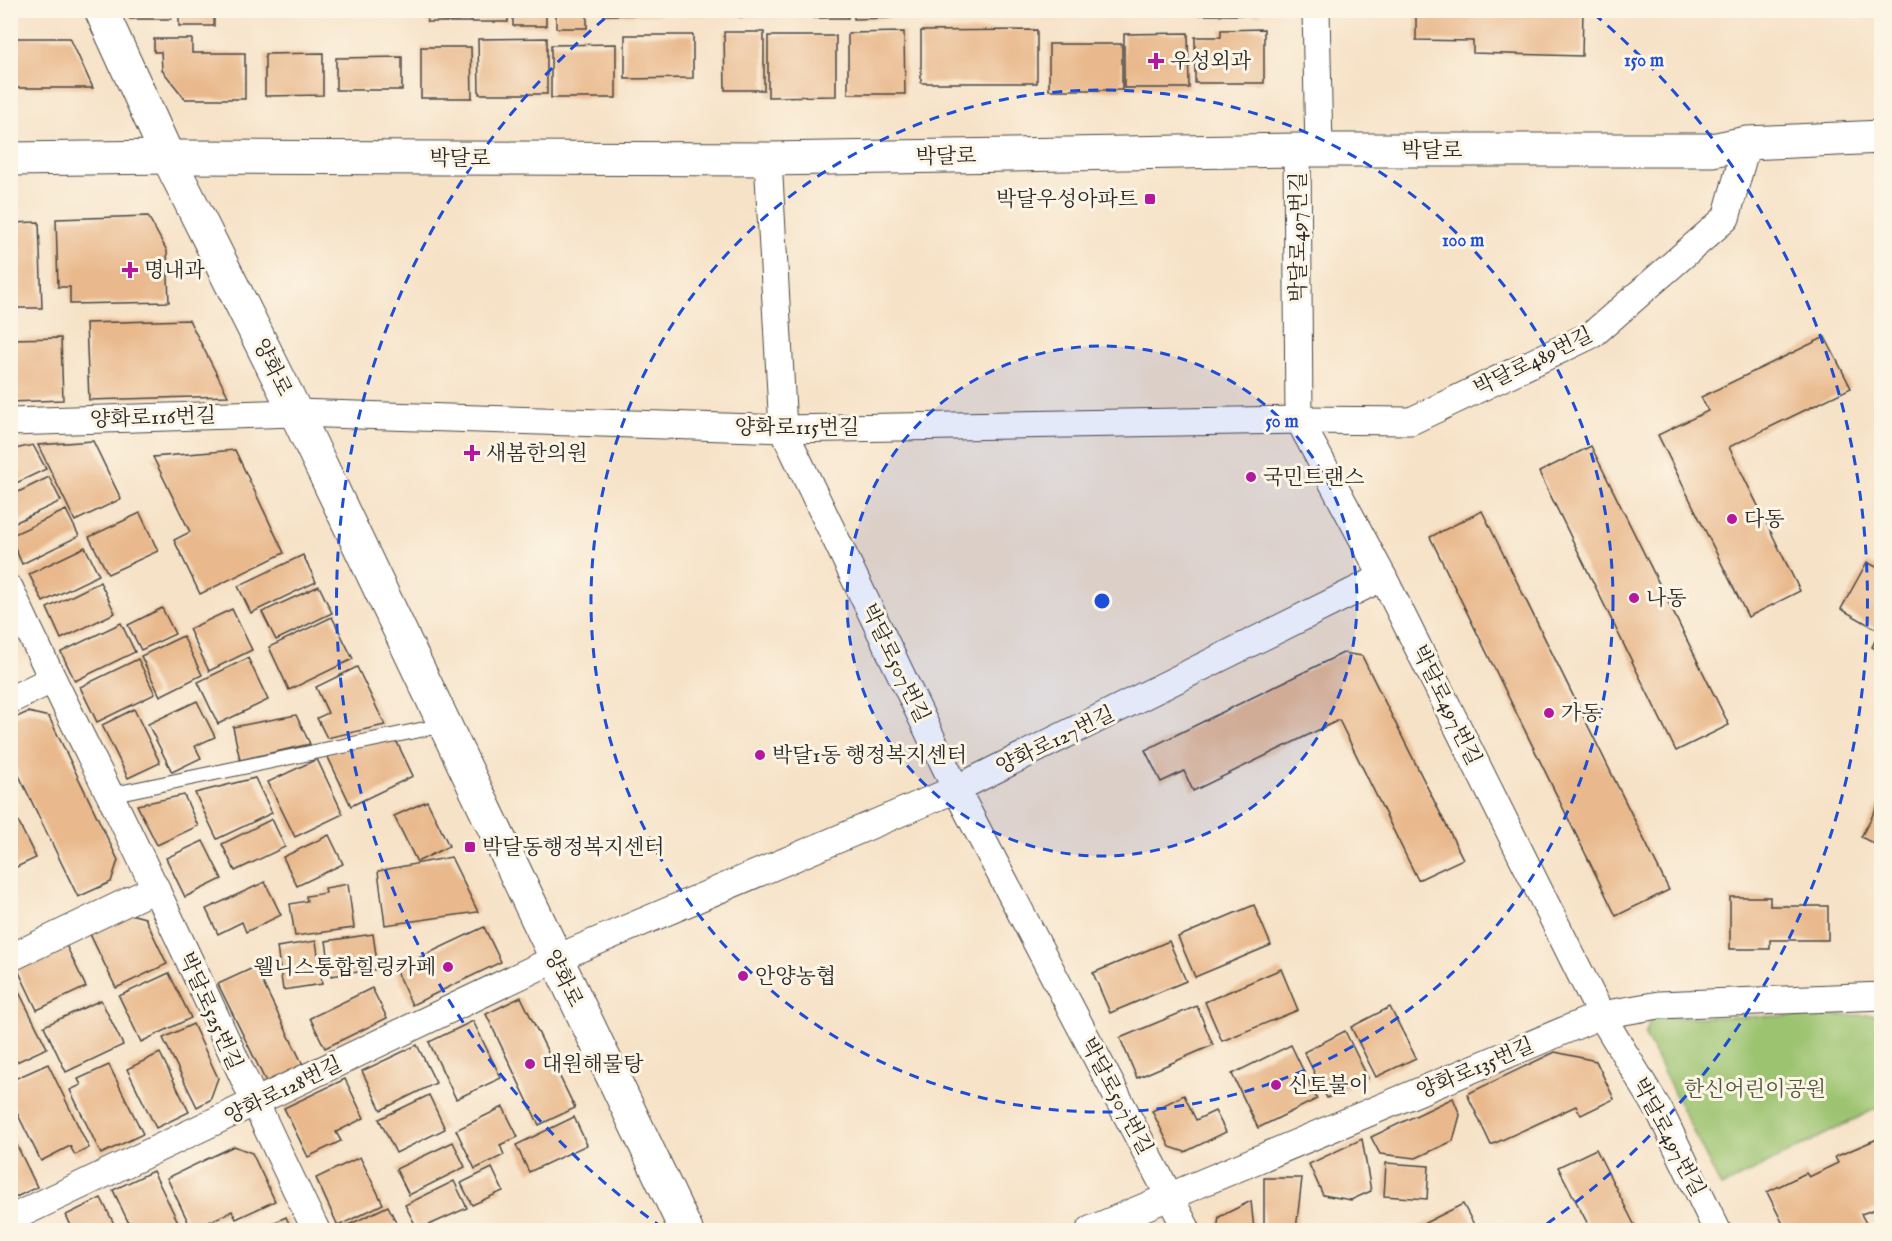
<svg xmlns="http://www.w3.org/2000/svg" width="1892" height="1241" font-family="'IM FELL English','Noto Serif KR',serif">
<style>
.green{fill:#9bc36f;stroke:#63774d;stroke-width:1.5}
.building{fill:#e9b98d}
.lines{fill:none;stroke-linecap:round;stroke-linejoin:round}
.service-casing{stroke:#494642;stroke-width:16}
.minor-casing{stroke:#494642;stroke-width:29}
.tertiary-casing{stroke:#494642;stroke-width:35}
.service{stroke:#fff;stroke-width:14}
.minor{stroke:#fff;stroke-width:27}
.tertiary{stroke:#fff;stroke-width:33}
.ring{fill:none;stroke:#1d4ed8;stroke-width:3;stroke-dasharray:10 8}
.poi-dot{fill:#b5179e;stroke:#fcf5e5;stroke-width:2}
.labels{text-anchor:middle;stroke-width:6;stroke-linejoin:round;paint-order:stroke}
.poi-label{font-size:21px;fill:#2b2b2b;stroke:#fcf5e5;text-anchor:start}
.street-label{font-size:21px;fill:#2b2b2b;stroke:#fcf5e5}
.park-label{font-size:21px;fill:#4d593f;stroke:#fcf5e5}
.centre{fill:#1d4ed8;stroke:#fcf5e5;stroke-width:3}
.ring-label{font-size:18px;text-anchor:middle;font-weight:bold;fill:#1d4ed8;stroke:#fcf5e5;stroke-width:6;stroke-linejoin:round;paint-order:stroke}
</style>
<rect width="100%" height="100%" fill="#fcf5e5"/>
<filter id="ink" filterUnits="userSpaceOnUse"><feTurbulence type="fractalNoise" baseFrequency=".0167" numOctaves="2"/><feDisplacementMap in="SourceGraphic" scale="12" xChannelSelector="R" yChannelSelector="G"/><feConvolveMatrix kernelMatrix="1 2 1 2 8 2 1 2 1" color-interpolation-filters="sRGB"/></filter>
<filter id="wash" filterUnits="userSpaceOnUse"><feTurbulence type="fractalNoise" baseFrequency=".008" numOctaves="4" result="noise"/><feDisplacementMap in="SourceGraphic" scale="24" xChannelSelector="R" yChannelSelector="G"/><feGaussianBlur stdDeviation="1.35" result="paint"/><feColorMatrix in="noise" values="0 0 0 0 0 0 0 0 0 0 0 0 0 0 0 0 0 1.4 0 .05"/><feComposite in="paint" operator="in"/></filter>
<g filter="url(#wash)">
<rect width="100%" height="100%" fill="#f6e2c7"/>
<path class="green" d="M1881,1015V1106L1721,1187L1645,1035L1651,1018Z"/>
<g id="blocks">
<g class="building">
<path d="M126,10H171V19H130Z"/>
<rect x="179" y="10" width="35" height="16"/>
<rect x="427" y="10" width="43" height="12"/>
<rect x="472" y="10" width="36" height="12"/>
<rect x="513" y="10" width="33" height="16"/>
<rect x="556" y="10" width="31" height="18"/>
<rect x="604" y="10" width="57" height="5"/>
<rect x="672" y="10" width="57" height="4"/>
<rect x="740" y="10" width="64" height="7"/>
<rect x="813" y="10" width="35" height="8"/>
<path d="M854,10H889V18L854,19Z"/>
<rect x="898" y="10" width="50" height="4"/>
<path d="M975,10H1038V14L975,15Z"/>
<rect x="1051" y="10" width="55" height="4"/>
<path d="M1119,10H1183V15L1119,16Z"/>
<rect x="1196" y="10" width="65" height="5"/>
<path d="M1416,10H1583L1582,56L1473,53V41L1416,40Z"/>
<path d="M1264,29V83H1195V37H1221V30Z"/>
<path d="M1037,30V83H921V31Z"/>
<path d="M724,32H764V90H725Z"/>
<path d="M904,32L905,94H848V33Z"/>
<path d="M1188,33L1189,88H1124V34Z"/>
<path d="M625,35H693V78L625,79Z"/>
<path d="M768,36H836V96L768,97Z"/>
<path d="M12,38H70L93,88H12Z"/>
<path d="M547,38V94H479L478,39Z"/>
<path d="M154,39H192V53H245V99H185L162,70L161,52H154Z"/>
<path d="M616,44V98H551V45Z"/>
<rect x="1049" y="44" width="73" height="46"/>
<path d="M421,47H471L472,98H421Z"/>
<path d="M323,53V95L265,96V54Z"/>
<path d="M402,57V90H336V58Z"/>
<path d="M148,216L167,251L169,302L70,304V287H58L56,219Z"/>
<path d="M39,222L42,308H10V223Z"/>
<path d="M189,320L228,396L89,400L86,323Z"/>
<path d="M1825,337L1851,388L1729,447L1800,591L1748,617L1658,435L1708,411L1701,397Z"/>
<path d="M61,338L63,400L10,402V339Z"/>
<path d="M93,441L121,499L75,521L38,445Z"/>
<path d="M33,445L46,469L10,486V450Z"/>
<path d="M1591,446L1729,725L1676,751L1539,472Z"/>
<path d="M235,450L284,553L200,594L174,540L190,532L153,457Z"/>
<path d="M49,477L61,501L10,525V496Z"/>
<path d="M66,510L79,536L22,564L10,536Z"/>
<path d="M1482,511L1669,890L1616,916L1430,537Z"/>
<path d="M140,513L158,551L108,574L89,537Z"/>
<path d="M85,547L99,575L43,602L29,574Z"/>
<path d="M303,555L316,582L251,613L238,586Z"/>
<path d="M1867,562L1882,570V652L1872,647L1880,631L1841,609Z"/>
<path d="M100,582L115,613L61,639L47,608Z"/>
<path d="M319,586L332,613L276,640L262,612Z"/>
<path d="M162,608L175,634L141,650L128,625Z"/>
<path d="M232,609L252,650L209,671L189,629Z"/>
<path d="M332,617L353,659L289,690L269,647Z"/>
<path d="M121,623L135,652L75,681L61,652Z"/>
<path d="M183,636L202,675L160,696L141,656Z"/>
<path d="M1343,653L1362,656L1463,859L1418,880L1339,720L1193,791L1184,771L1161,782L1145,750Z"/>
<path d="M248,658L268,700L218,724L198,682Z"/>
<path d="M138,659L155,694L97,722L80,687Z"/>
<path d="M357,667L385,725L327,738L317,718L328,713L316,687Z"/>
<path d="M197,701L215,737L195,746L201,758L172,772L148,724Z"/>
<path d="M134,709L160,763L128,778L102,725Z"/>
<path d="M28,712L49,717L118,860L111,882L78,897L10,757V720Z"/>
<path d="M296,715L310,744L240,760L233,727Z"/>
<path d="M395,738L413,776L351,806L326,753Z"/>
<path d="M317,759L343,814L295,837L268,782Z"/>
<path d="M255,778L272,813L217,839L195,793Z"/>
<path d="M184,795L198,826L157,845L137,805Z"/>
<path d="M1882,798V848L1861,837Z"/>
<path d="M427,801L449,846L417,862L394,816Z"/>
<path d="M10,805L36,858L10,870Z"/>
<path d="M272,819L285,847L235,871L222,844Z"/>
<path d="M329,835L343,864L297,886L283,857Z"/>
<path d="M203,841L222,879L185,897L166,858Z"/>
<path d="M451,857L478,912L385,925L378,871Z"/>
<path d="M265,882L281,915L246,932L242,922L218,934L206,909Z"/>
<path d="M348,884L354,928L295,936L290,904L307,901L306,896L326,893L325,888Z"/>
<path d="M1730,897H1770V906H1828V940H1770V949H1730Z"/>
<path d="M1254,905L1271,945L1195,977L1178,937Z"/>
<path d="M130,914L145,918L167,964L116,988L90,934Z"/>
<path d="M484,927L501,962L412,1005L395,969Z"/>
<path d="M373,934L378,969L331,976L326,941Z"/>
<path d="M316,941L322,984L283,990L277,947Z"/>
<path d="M1169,941L1186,981L1110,1013L1093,973Z"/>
<path d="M66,945L86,987L37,1010L17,968Z"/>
<path d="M255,967L307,1073L270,1090L218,984Z"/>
<path d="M1281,969L1298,1010L1222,1041L1205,1002Z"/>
<path d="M169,973L191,1018L141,1042L119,996Z"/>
<path d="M10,974L47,1048L10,1065Z"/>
<path d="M372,988L387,1018L325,1048L310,1018Z"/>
<path d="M521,997L575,1108L539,1125L486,1014Z"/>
<path d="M101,1000L123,1045L66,1072L44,1026Z"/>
<path d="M1197,1006L1213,1045L1137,1078L1120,1038Z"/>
<path d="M1390,1007L1416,1058L1376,1077L1351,1027Z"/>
<path d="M473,1021L501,1078L456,1099L429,1042Z"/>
<path d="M193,1024L218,1078L210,1100L197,1107L163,1038Z"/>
<path d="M1345,1031L1368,1078L1327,1098L1304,1052Z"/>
<path d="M417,1045L436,1083L381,1110L362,1071Z"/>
<path d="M1291,1045L1317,1099L1258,1128L1232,1074Z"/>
<path d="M1555,1052L1596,1061L1614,1099L1581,1115L1576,1106L1491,1145L1467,1094Z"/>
<path d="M160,1053L189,1112L156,1128L127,1069Z"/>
<path d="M48,1064L89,1148L75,1155L70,1146L41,1161L10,1099V1081Z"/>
<path d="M109,1065L143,1134L101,1154L70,1090L81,1085L78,1079Z"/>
<path d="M345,1079L364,1118L336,1132L341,1141L308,1157L284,1108Z"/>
<path d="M429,1095L445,1129L396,1153L379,1119Z"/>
<path d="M1184,1095L1196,1120L1215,1111L1226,1132L1185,1152L1170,1147L1152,1111Z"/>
<path d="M1453,1098L1460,1115L1453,1141L1416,1158L1380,1154L1371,1137Z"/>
<path d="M503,1107L518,1137L500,1145L504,1155L475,1169L456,1130Z"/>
<path d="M574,1117L587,1145L529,1172L516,1145Z"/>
<path d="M10,1131L37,1187L10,1200Z"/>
<path d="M1882,1137V1199L1879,1200L1882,1207L1861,1214L1867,1225L1856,1230H1837L1835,1226L1827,1230H1786L1767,1192L1806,1173L1809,1177L1838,1163L1835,1157Z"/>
<path d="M1362,1139L1371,1191L1351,1200L1323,1195L1309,1164Z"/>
<path d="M453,1142L465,1167L409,1195L396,1169Z"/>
<path d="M234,1146L252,1153L275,1201L236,1219L232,1211L192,1230L167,1178Z"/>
<path d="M1596,1149L1637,1230H1591L1558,1167Z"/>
<path d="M360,1157L383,1204L338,1226L316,1178Z"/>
<path d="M1386,1163L1429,1166L1427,1199L1384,1196Z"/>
<path d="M492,1168L503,1191L472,1205L461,1183Z"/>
<path d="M153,1171L182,1230H132L113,1190Z"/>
<path d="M1264,1178H1302L1296,1230H1264Z"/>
<path d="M454,1181L467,1208L418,1230L405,1205Z"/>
<path d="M101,1198L117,1230H73L66,1215Z"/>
<path d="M1251,1201L1254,1230H1217L1219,1217Z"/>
<path d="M1463,1204L1477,1230H1411Z"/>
<path d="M388,1206L400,1230H341L340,1229Z"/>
<path d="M286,1217L292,1230H258Z"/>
</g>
</g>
</g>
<g filter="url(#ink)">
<use href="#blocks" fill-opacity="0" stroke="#494642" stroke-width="1.5"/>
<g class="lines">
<g class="service-casing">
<path id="service" d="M109,795L444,725"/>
</g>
<g class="minor-casing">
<g id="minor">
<path d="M1316,10L1319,150"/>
<path d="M1297,150L1299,420L1383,577L1601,1015L1660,1112L1717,1230"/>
<path d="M768,159L783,429L956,789L1187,1230"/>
<path d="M10,422L296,413L783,429L1299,420L1411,421L1593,334L1726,218L1747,143"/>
<path d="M10,589C56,690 108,788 155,888C210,1002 260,1117 316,1230"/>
<path d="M10,700L51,680"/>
<path d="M10,958L156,888"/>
<path d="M10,1219L555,959L956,789L1383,577"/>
<path d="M1090,1230L1601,1015L1659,1005L1882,996"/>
</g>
</g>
<g class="tertiary-casing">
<g id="tertiary">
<path d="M101,10L168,157L296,413L686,1230"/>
<path d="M10,159L168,157L768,159L1297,150H1712L1747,143L1882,137"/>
</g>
</g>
<use href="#service" class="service"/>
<use href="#minor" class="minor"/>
<use href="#tertiary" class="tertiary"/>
</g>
</g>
<circle cx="1102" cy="601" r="255" fill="#1d4ed8" fill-opacity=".12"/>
<g class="ring">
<circle cx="1102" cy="601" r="255"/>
<circle cx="1102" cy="601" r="511"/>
<path d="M663 1228A766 766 0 0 1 610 14M1594 14A766 766 0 0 1 1541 1228"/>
</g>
<g class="poi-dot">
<path d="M1153 52h6v6h6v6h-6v6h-6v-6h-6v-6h6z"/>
<rect x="1144" y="193" width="12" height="12" rx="3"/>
<path d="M127 261h6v6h6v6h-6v6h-6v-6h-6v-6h6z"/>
<path d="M469 444h6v6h6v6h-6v6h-6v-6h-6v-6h6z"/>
<circle cx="1251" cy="477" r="6"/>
<circle cx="1732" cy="519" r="6"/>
<circle cx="1634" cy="598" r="6"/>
<circle cx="1549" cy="713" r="6"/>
<circle cx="760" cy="755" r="6"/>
<rect x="464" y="841" width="12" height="12" rx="3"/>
<circle cx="448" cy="967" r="6"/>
<circle cx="743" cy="976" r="6"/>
<circle cx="530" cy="1064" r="6"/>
<circle cx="1276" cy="1085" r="6"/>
</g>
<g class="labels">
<g class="poi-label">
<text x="1170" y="68">우성외과</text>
<text x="1138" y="206" text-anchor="end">박달우성아파트</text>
<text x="144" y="277">명내과</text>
<text x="486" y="460">새봄한의원</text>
<text x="1263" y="484">국민트랜스</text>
<text x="1744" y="526">다동</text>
<text x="1646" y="605">나동</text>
<text x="1561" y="720">가동</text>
<text x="772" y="762">박달1동 행정복지센터</text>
<text x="482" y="854">박달동행정복지센터</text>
<text x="436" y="974" text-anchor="end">웰니스통합힐링카페</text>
<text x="755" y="983">안양농협</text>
<text x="542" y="1071">대원해물탕</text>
<text x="1288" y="1092">신토불이</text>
</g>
<g class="street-label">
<text x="1432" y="157">박달로</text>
<text transform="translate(946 156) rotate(-1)" y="7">박달로</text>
<text x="460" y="165">박달로</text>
<text transform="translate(1298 237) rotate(-90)" y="7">박달로497번길</text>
<text transform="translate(1533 361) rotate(-26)" y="7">박달로489번길</text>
<text transform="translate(273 367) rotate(64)" y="7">양화로</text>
<text transform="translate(153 417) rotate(-2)" y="7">양화로116번길</text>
<text x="797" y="434">양화로115번길</text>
<text transform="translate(896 663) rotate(64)" y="7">박달로507번길</text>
<text transform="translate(1447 705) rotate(64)" y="7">박달로497번길</text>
<text transform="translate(1055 740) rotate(-26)" y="7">양화로127번길</text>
<text transform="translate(564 978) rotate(64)" y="7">양화로</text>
<text transform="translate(211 1011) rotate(66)" y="7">박달로525번길</text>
<text transform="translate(1475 1068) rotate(-23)" y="7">양화로135번길</text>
<text transform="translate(283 1090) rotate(-26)" y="7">양화로128번길</text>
<text transform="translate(1117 1096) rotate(62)" y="7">박달로507번길</text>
<text transform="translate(1669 1137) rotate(62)" y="7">박달로497번길</text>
</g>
<g class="park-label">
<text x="1755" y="1096">한신어린이공원</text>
</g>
</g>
<circle cx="1102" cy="601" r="9" class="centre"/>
<g class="ring-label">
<text x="1644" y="66">150 m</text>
<text x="1463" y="246">100 m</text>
<text x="1282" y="427">50 m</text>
</g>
<rect width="1892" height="1241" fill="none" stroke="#fcf5e5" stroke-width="36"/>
</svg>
